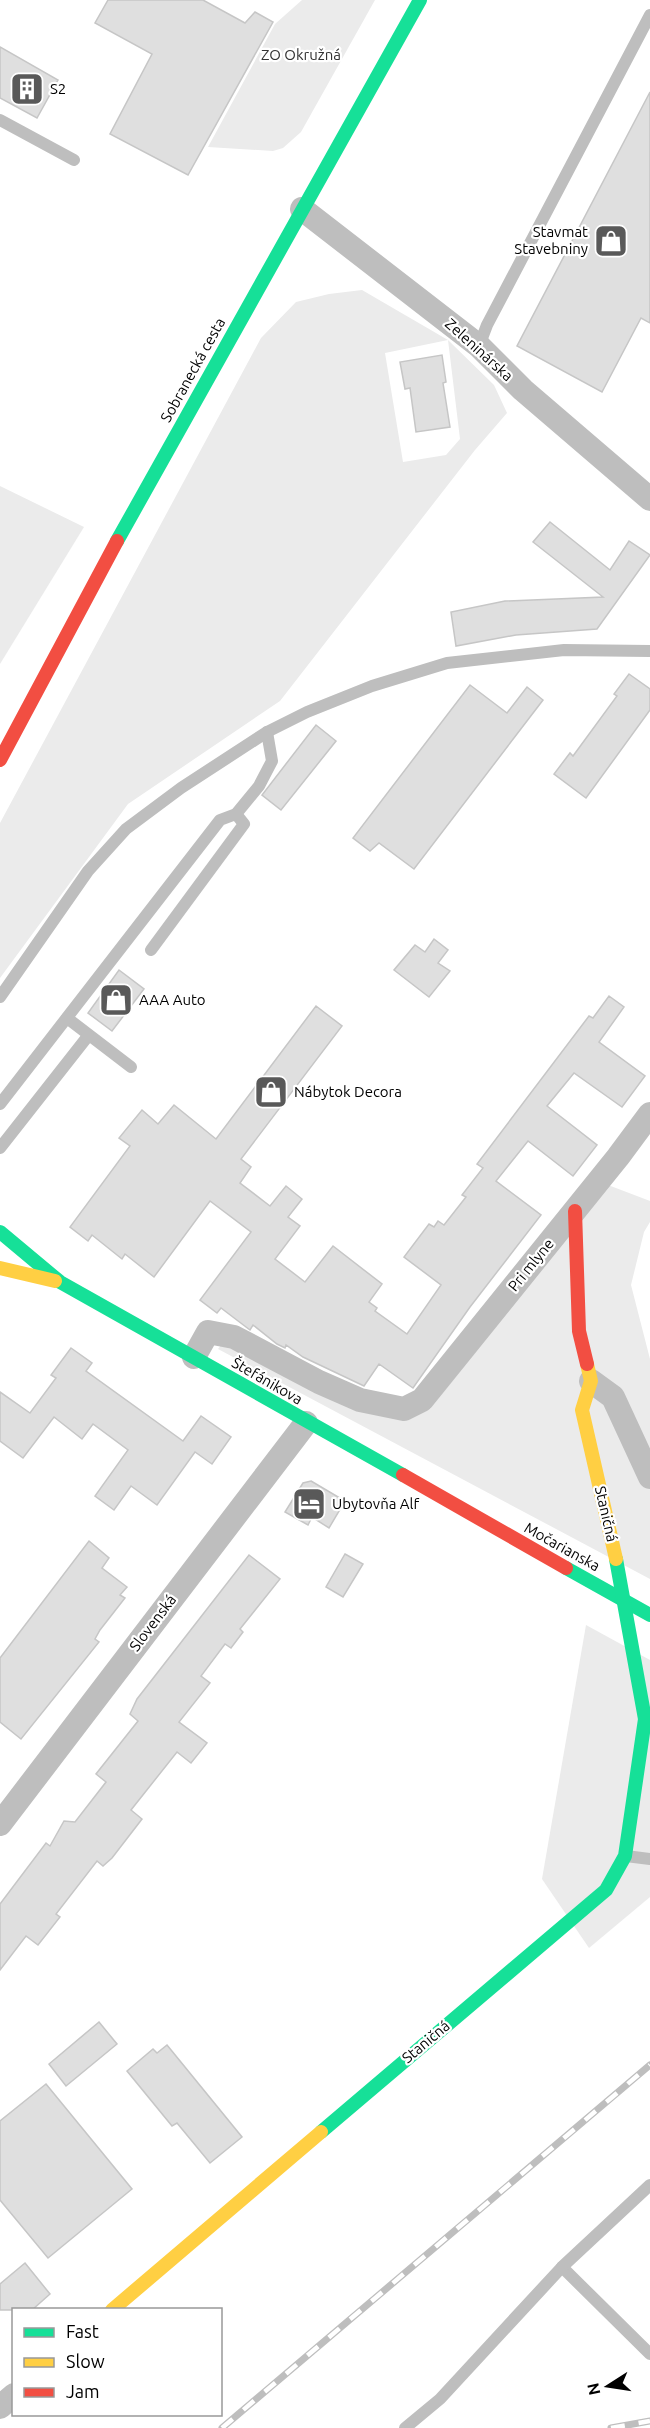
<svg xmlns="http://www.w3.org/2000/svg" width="650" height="2428" font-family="Ubuntu,sans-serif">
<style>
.green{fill:#ebebeb;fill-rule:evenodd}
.building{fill:#dfdfdf;stroke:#c6c6c6;stroke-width:1.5}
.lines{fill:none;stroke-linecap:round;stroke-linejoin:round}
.lane{stroke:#bebebe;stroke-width:12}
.street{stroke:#bebebe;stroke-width:24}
.fast{stroke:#16e098;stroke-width:14}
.slow{stroke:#ffcf43;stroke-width:14}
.jam{stroke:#f24e42;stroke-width:14}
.rail-casing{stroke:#bebebe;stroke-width:7}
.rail{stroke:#fff;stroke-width:4.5;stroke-dasharray:14;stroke-linecap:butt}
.labels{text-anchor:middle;stroke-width:4.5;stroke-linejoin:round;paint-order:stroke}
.park-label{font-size:15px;fill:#323232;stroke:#fff}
.poi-label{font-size:15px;fill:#000;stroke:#fff;text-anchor:start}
.street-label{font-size:15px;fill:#000;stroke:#fff}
</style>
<rect width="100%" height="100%" fill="#fff"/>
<g class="green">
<path d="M302,0H375L301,132L283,148L273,151L208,147L275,24Z"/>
<path d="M362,290L448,340L494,385L507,413L475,450L280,701L128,804L0,978V823L261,338L296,302L329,294ZM448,340L460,439L446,455L403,462L385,353Z"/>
<path d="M0,486L84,527L0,664Z"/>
<path d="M608,1185L650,1201V1222L644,1232L631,1285L650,1359V1579L218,1349L222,1344L357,1409L406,1421L430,1409Z"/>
<path d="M586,1625L650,1660V1897L589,1948L542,1879Z"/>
</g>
<g class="building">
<path d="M108,0H203L245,23L255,12L273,22L188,175L110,134L152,54L95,23Z"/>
<path d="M0,47L58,80L37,118L0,98Z"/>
<path d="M650,92V323L641,318L602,392L517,346Z"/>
<path d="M442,355L446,382L443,383L450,427L416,432L410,388L405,389L400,362Z"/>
<path d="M550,522L610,570L629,541L650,555L597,629L516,635L456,646L451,612L505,601L603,597L533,542Z"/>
<path d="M629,674L650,689V710L586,798L554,774L570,753L573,756L617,696L614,694Z"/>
<path d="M470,685L507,713L527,687L543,700L414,869L379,843L370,851L353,838Z"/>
<path d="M316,725L336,741L281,810L262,795Z"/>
<path d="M434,939L448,950L438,963L450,971L429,997L394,970L415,945L425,952Z"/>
<path d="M119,970L144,989L112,1031L88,1013Z"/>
<path d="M609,996L624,1007L599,1042L645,1076L622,1107L574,1073L547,1106L597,1145L573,1176L528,1141L496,1181L541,1215L470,1307L413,1388L379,1364L364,1386L303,1357L286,1345L285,1348L277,1344L253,1325L250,1330L246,1327L221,1308L217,1313L200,1300L251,1232L210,1201L154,1277L125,1254L122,1259L92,1235L88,1241L70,1227L130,1146L119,1138L142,1110L158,1124L174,1105L216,1139L316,1006L342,1026L241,1159L251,1167L240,1183L270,1206L286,1186L302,1199L288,1217L300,1226L275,1259L305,1282L333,1246L382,1284L369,1302L377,1308L375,1311L407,1334L441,1285L404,1257L429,1224L434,1227L438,1221L444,1225L466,1197L462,1195L483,1168L477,1164L589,1016L593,1018Z"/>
<path d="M71,1348L92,1363L86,1371L183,1441L201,1416L231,1437L212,1464L195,1452L157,1505L131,1486L114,1510L95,1496L128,1450L93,1424L82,1439L54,1417L23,1458L0,1441V1392L30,1413L56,1378L51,1375Z"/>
<path d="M311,1481L345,1501L329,1528L312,1517L308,1525L285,1512L303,1483Z"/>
<path d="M89,1541L109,1558L102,1568L127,1587L120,1595L125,1598L100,1630L95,1639L99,1642L21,1739L0,1722V1658Z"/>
<path d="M345,1554L363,1564L343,1597L326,1587Z"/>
<path d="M249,1555L280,1579L240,1629L243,1632L231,1648L225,1644L201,1676L210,1683L179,1722L207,1743L191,1763L177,1752L131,1810L142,1819L112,1858L103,1866L97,1861L56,1914L60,1917L38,1945L26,1936L0,1970V1904L46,1843L50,1846L64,1821L75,1822L106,1782L96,1774L138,1721L130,1714L137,1699Z"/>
<path d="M99,2022L117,2044L66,2086L49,2064Z"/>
<path d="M167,2045L242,2137L210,2163L177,2123L172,2126L127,2071L153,2049L157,2053Z"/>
<path d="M46,2084L132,2189L48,2258L0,2200V2121Z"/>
<path d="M25,2263L50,2294L32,2310H0V2284Z"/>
</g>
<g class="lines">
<g class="lane">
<path d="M0,120L74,160"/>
<path d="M479,346L487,325L650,15"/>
<path d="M151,950L244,824L236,814"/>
<path d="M0,997L88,871L126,829L181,788L267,732L307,712L372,686L447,663L564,650L650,651"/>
<path d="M67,1018L131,1067"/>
<path d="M0,1104L220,820L236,814L259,786L272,761L267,732"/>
<path d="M0,1148L88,1036"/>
<path d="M626,1856L650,1859"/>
<path d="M562,2267L650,2354"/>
<path d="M405,2428L440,2399L562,2267L650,2185"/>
</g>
<g class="street">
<path d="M302,209L479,346L523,390L650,499"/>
<path d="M194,1357L208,1332L234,1337L319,1382L360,1400L404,1409L422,1400L618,1157L650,1114"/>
<path d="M591,1381L613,1397L650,1477"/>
<path d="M0,1824L306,1423"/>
<path d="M0,2407L14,2395"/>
</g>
<g class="fast">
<path d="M117,541L420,0"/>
<path d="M0,1232L60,1282L403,1475"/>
<path d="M566,1568L650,1615"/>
<path d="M321,2132L606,1890L625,1856L645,1719L616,1559"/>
</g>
<g class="slow">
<path d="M0,1268L55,1281"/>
<path d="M587,1364L591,1381L582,1410L616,1559"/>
<path d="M112,2310L321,2132"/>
</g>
<g class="jam">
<path d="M0,760L117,541"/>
<path d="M575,1211L579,1331L587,1364"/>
<path d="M403,1475L566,1568"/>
</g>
<g class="rail-casing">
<g id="rail">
<path d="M222,2428L650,2065"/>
<path d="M611,2428L650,2421"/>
</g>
</g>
<use href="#rail" class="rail"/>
</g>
<defs>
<g id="building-square" transform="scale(1.725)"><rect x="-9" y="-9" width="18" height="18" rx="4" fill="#595959" stroke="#fff"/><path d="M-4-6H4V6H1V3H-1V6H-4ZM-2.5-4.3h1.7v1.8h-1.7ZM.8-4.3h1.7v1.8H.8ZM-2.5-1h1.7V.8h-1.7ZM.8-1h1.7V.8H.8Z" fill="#fff"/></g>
<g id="shop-square" transform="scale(1.725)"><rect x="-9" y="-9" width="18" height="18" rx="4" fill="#595959" stroke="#fff"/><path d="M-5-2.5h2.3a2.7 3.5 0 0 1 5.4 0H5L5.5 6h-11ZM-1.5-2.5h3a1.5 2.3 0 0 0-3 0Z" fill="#fff"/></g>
<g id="hotel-square" transform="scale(1.725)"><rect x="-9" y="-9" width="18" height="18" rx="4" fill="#595959" stroke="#fff"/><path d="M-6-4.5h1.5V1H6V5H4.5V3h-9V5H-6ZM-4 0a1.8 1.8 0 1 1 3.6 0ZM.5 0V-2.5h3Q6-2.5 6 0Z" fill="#fff"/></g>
</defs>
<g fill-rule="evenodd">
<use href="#building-square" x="27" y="89"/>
<use href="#shop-square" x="611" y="241"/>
<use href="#shop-square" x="116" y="1000"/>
<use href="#shop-square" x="271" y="1092"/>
<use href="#hotel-square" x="309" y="1504"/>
</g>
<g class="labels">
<g class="park-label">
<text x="301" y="60">ZO Okružná</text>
</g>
<g class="poi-label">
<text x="50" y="94">S2</text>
<text x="588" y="237" text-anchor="end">Stavmat<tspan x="588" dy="17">Stavebniny</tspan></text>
<text x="139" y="1005">AAA Auto</text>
<text x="294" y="1097">Nábytok Decora</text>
<text x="332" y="1509">Ubytovňa Alf</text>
</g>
<g class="street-label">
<text transform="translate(479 350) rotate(42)" y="5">Zeleninárska</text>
<text transform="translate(193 370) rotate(-61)" y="5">Sobranecká cesta</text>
<text transform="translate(531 1265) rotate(-51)" y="5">Pri mlyne</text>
<text transform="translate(267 1381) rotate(30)" y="5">Štefánikova</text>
<text transform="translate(606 1514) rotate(77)" y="5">Staničná</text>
<text transform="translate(562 1547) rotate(29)" y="5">Močarianska</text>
<text transform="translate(153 1623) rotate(-53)" y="5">Slovenská</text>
<text transform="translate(426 2042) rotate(-40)" y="5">Staničná</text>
</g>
</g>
<rect x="12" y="2308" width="210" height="108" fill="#ffffff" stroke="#999999" stroke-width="1.5"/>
<rect x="24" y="2328" width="30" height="9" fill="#16e098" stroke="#999999" stroke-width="1.5"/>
<text x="66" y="2338" font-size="18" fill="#000000">Fast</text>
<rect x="24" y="2358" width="30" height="9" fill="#ffcf43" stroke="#999999" stroke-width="1.5"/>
<text x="66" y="2368" font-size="18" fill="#000000">Slow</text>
<rect x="24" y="2388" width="30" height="9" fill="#f24e42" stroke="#999999" stroke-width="1.5"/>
<text x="66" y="2398" font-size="18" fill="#000000">Jam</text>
<g transform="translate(608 2386) rotate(258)" stroke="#ffffff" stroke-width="4.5" paint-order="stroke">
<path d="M0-4.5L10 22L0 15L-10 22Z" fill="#000000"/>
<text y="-9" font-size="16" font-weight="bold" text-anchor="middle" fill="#000000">N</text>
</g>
</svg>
